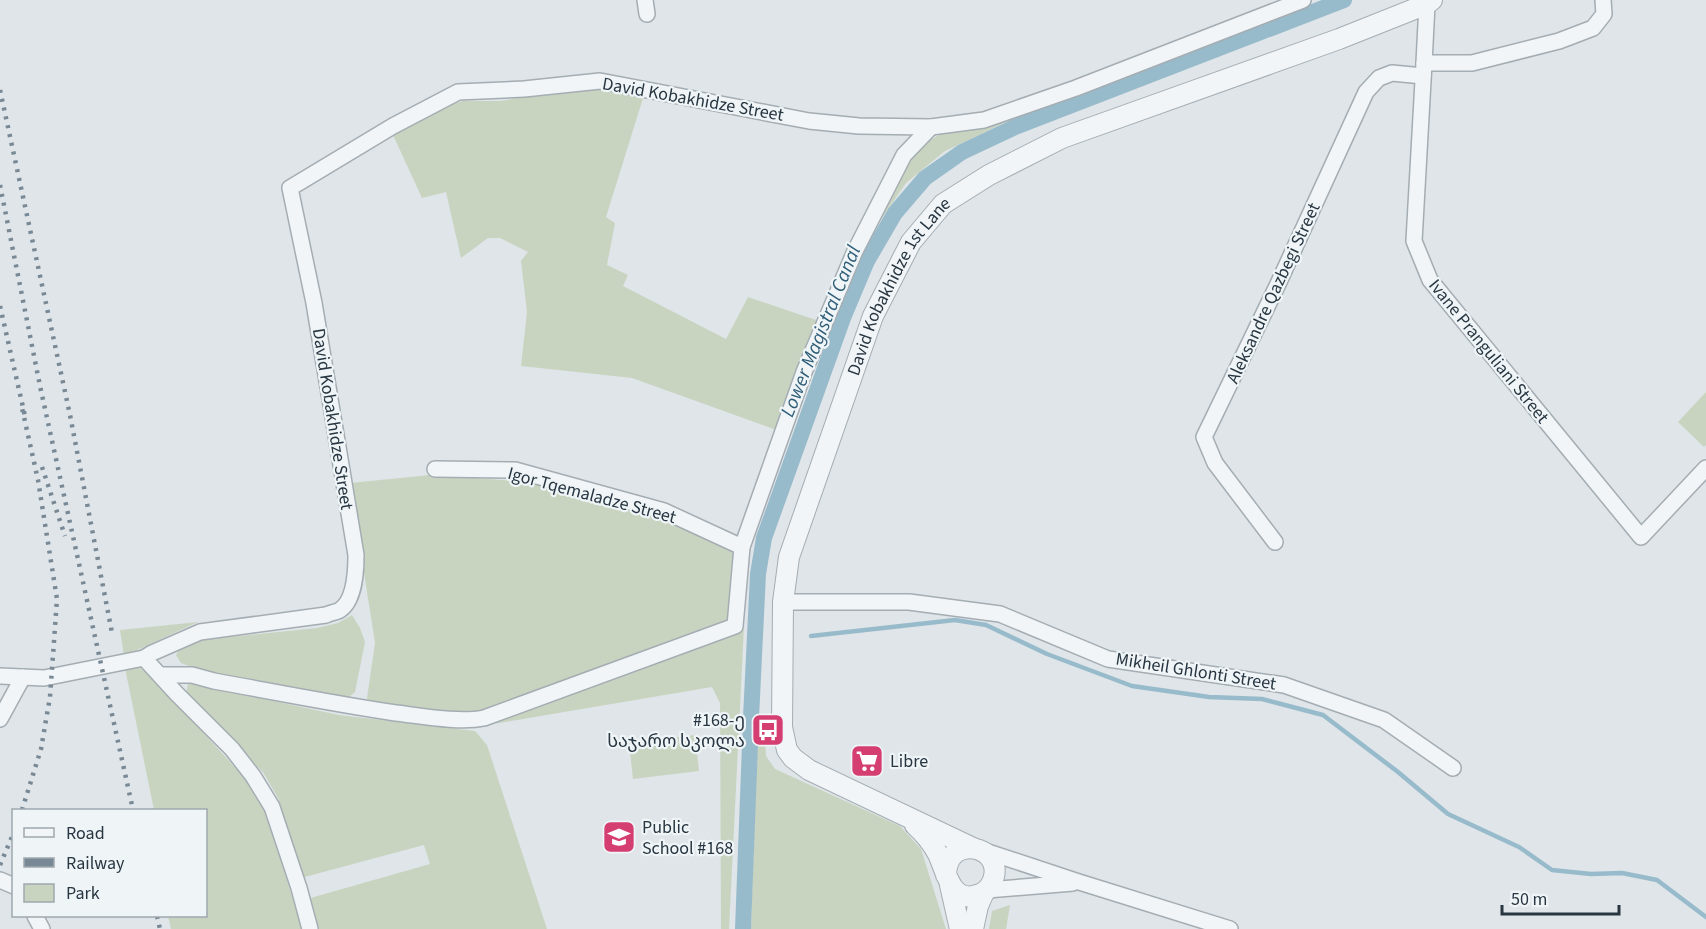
<svg xmlns="http://www.w3.org/2000/svg" width="1706" height="929" font-family="'Source Sans 3','Noto Sans Georgian',sans-serif">
<style>
.green{fill:#c9d4c0}
.lines{fill:none;stroke-linecap:round;stroke-linejoin:round}
.stream{stroke:#98bbcb;stroke-width:4.5}
.canal{stroke:#98bbcb;stroke-width:16}
.minor-casing{stroke:#a4adb3;stroke-width:18}
.tertiary-casing{stroke:#a4adb3;stroke-width:22}
.minor{stroke:#f2f5f7;stroke-width:15}
.tertiary{stroke:#f2f5f7;stroke-width:20}
.rail{stroke:#788894;stroke-width:4.5;stroke-dasharray:3 6;stroke-linecap:butt}
.labels{text-anchor:middle;stroke-width:4.5;stroke-linejoin:round;paint-order:stroke}
.street-label{font-size:18px;fill:#273641;stroke:#eff4f7}
.poi-label{font-size:18px;fill:#273641;stroke:#eff4f7;text-anchor:start}
.water-label{font-size:20px;font-style:italic;fill:#2f5d77;stroke:#eff4f7}
</style>
<rect width="100%" height="100%" fill="#dfe5e9"/>
<g class="green">
<path d="M595,89L644,95L606,217L615,223L607,265L628,275L623,286L726,339L748,297L819,321L779,431L632,378L521,366L527,312L521,261L528,252L500,238H488L461,258L446,192L422,198L393,135L436,109L463,101H501L552,91Z"/>
<path d="M1019,116L945,151L906,183L867,240L904,168L922,144L939,135Z"/>
<path d="M1706,392V445L1704,447L1678,422Z"/>
<path d="M430,475L532,482L657,514L728,547L736,557L734,620L473,717L372,706L367,698L375,643L350,483Z"/>
<path d="M352,615L360,628L365,642L355,692L344,701L203,671L181,663L176,655L181,646L191,641L317,628L338,623Z"/>
<path d="M198,622L124,656L120,630Z"/>
<path d="M741,626H744L729,929H721L720,703L712,687L493,724L692,648Z"/>
<path d="M139,667L157,682L253,787L265,808L302,929H171L168,916H206V810H154L125,668Z"/>
<path d="M188,683L339,715L475,731L487,745L547,929H316L307,899L430,864L424,845L301,878L278,798L263,772L243,754L186,694Z"/>
<path d="M695,735L699,771L633,779L629,743Z"/>
<path d="M757,739L765,740L766,756L775,769L900,826L921,849L946,929H751Z"/>
<path d="M1010,905L1006,929H989L992,911Z"/>
</g>
<g class="lines">
<path class="stream" d="M811,636L955,620L986,625L1047,654L1132,686L1209,697L1262,699L1323,715L1398,772L1448,814L1519,847L1552,870L1591,874L1622,873L1657,880L1706,917"/>
<path class="canal" d="M743,929L751,718L758,574L764,538L843,318L867,261L895,213L925,178L962,152L1015,127L1344,0"/>
<g class="minor-casing">
<g id="minor">
<path d="M645,0L647,14"/>
<path d="M1427,4L1424,63H1472L1559,41L1593,28L1604,14L1603,0"/>
<path d="M1424,63L1414,241L1430,280L1641,537L1706,468"/>
<path d="M435,469L515,470L664,511L742,547"/>
<path d="M1275,542L1215,463L1204,437L1278,284L1366,92L1379,78L1392,73L1423,76"/>
<path d="M783,602H909L1000,614L1108,659L1284,685L1384,720L1453,768"/>
<path d="M144,658L176,693L232,749L253,776L272,807L299,888L310,929"/>
<path d="M160,675H192L214,681C275,692 335,704 396,713C422,716 459,723 484,718L735,626L742,547L804,372L855,251L904,155L931,127"/>
<path d="M0,676L44,678L144,658L152,653L200,632L326,615C330,613 337,612 340,610C355,600 356,571 356,555L314,303L290,188L393,126L458,92L524,89L600,81L809,121L859,126L931,127L984,120L1076,88L1303,0"/>
<path d="M0,719L23,677"/>
<path d="M982,850L1079,882L1230,929"/>
<path d="M0,880L14,886"/>
<path d="M987,890L1073,883"/>
<path d="M35,916L42,929"/>
</g>
</g>
<g class="tertiary-casing">
<g id="tertiary">
<path d="M915,825C924,833 932,843 938,854C946,871 951,904 977,895C985,893 990,888 993,880C1005,846 947,832 946,875"/>
<path id="s1" d="M973,848L809,770L793,758L787,750L782,727L783,602L789,557L873,316L911,242L943,204L989,175L1062,138L1339,39L1427,4L1432,0"/>
<path d="M950,885L960,929"/>
<path d="M973,929L978,906L984,892"/>
</g>
</g>
<use href="#minor" class="minor"/>
<use href="#tertiary" class="tertiary"/>
<g class="rail">
<path d="M0,90L70,415L112,633"/>
<path d="M0,185L40,386L133,810"/>
<path d="M0,306L25,416"/>
<path d="M42,467L65,536"/>
<path d="M22,810L41,749L50,697L57,599L38,480L22,408"/>
<path d="M0,865L14,832"/>
<path d="M157,916L160,929"/>
</g>
</g>
<defs>
<g id="bus-square" transform="scale(1.725)"><rect x="-9" y="-9" width="18" height="18" rx="4" fill="#d53e71" stroke="#eff4f7"/><path d="M-5-6H5V4H4V6H2V4H-2V6H-4V4H-5ZM-3.5-4V0h7V-4ZM-3.5 1.2v1.5H-2V1.2ZM2 1.2v1.5H3.5V1.2Z" fill="#fff"/></g>
<g id="supermarket-square" transform="scale(1.725)"><rect x="-9" y="-9" width="18" height="18" rx="4" fill="#d53e71" stroke="#eff4f7"/><path d="M-6-5.5h2.5l.6 2H6L4.5 2H-2.5L-4.4-4H-6ZM-1.5 3.2a1.3 1.3 0 1 0 .1 0ZM3 3.2a1.3 1.3 0 1 0 .1 0Z" fill="#fff"/></g>
<g id="school-square" transform="scale(1.725)"><rect x="-9" y="-9" width="18" height="18" rx="4" fill="#d53e71" stroke="#eff4f7"/><path d="M0-5L7-2L0 1L-7-2ZM-4 1L0 2.5L4 1V4Q0 6-4 4Z" fill="#fff"/></g>
</defs>
<g fill-rule="evenodd">
<use href="#bus-square" x="768" y="730"/>
<use href="#supermarket-square" x="867" y="761"/>
<use href="#school-square" x="619" y="837"/>
</g>
<g class="labels">
<g class="street-label">
<text transform="translate(693 99) rotate(10)" y="6">David Kobakhidze Street</text>
<text dy="6" stroke="none"><textPath href="#s1" startOffset="699">David Kobakhidze 1st Lane</textPath></text>
<text transform="translate(1273 293) rotate(-65)" y="6">Aleksandre Qazbegi Street</text>
<text transform="translate(1489 351) rotate(51)" y="6">Ivane Pranguliani Street</text>
<text transform="translate(333 419) rotate(81)" y="6">David Kobakhidze Street</text>
<text transform="translate(592 495) rotate(15)" y="6">Igor Tqemaladze Street</text>
<text transform="translate(1196 671) rotate(9)" y="6">Mikheil Ghlonti Street</text>
</g>
<g class="poi-label">
<text x="745" y="726" text-anchor="end">#168-ე<tspan x="745" dy="21">საჯარო სკოლა</tspan></text>
<text x="890" y="767">Libre</text>
<text x="642" y="833">Public<tspan x="642" dy="21">School #168</tspan></text>
</g>
<g class="water-label">
<text transform="translate(820 331) rotate(-68)" y="7">Lower Magistral Canal</text>
</g>
</g>
<rect x="12" y="809" width="195" height="108" fill="#eff4f7" stroke="#9fa8ae" stroke-width="1.5"/>
<rect x="24" y="828" width="30" height="9" fill="#f2f5f7" stroke="#9fa8ae" stroke-width="1.5"/>
<text x="66" y="839" font-size="18" fill="#273641">Road</text>
<rect x="24" y="858" width="30" height="9" fill="#788894" stroke="#9fa8ae" stroke-width="1.5"/>
<text x="66" y="869" font-size="18" fill="#273641">Railway</text>
<rect x="24" y="884" width="30" height="18" fill="#c9d4c0" stroke="#9fa8ae" stroke-width="1.5"/>
<text x="66" y="899" font-size="18" fill="#273641">Park</text>
<path d="M1502 905v9h117v-9" fill="none" stroke="#273641" stroke-width="3"/>
<text x="1511" y="905" font-size="18" fill="#273641" stroke="#eff4f7" stroke-width="4.5" paint-order="stroke">50 m</text>
</svg>
